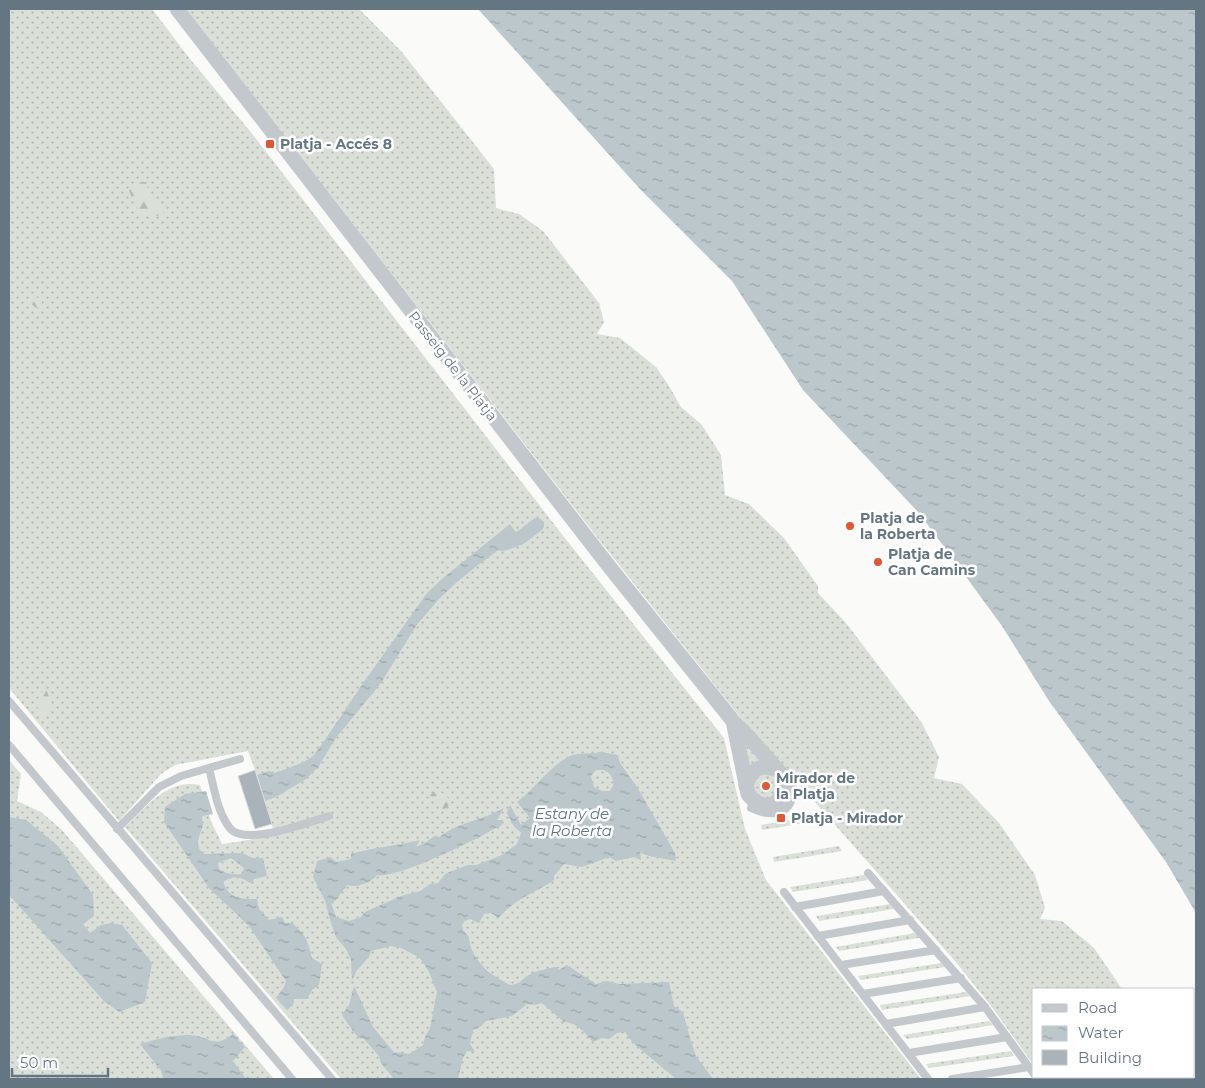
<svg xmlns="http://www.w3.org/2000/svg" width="1205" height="1088" font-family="Montserrat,sans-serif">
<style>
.grass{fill:url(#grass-dots)}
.forest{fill:url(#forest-firs)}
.water{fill:url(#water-ripples);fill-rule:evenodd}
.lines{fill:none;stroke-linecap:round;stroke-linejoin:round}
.canal{stroke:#bbc7cb;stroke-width:14}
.building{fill:#aab3b9;stroke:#dcdcda}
.lane{stroke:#c3c8cc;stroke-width:8}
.street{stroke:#c3c8cc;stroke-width:15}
.poi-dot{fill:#e4572e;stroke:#fff;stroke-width:2}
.labels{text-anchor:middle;stroke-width:5;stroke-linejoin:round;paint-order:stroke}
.poi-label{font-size:14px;font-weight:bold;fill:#657683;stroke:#fff;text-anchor:start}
.street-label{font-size:14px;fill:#657683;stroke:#fff}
.water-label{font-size:15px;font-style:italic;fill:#60757c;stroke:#fff}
</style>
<defs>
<pattern id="grass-dots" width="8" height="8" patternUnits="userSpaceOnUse" patternTransform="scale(1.25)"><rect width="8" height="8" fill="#dadfd7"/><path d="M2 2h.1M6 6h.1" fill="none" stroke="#b4b9b4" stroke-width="1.8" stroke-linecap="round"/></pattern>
<pattern id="forest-firs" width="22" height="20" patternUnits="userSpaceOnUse" patternTransform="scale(1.25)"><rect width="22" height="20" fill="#dadfd7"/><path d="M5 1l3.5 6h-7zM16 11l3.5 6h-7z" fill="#b4b9b4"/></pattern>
<pattern id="water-ripples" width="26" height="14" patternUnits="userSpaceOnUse" patternTransform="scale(1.25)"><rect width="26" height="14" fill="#bbc7cb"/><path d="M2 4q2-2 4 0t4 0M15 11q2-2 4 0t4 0" fill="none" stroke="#9ca6aa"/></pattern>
</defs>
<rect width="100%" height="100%" fill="#fafaf8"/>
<g class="grass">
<path d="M9,9H152L190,59L253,135L564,537L724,738L745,829L766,880L921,1079H341L125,827C145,808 168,778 200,785L211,821L222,844C260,839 295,831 331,819L330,813L273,829L265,801L270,786L257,775L248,751L175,765L161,774L119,821L9,688Z"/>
<path d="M186,9H359L401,51L494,169L496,208L519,214L543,231L599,303L604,322L597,334L620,338L656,367L669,386L681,407L702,425L721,455L725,495L749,504L784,538L818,586V593L846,623L922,723L939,757L934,778L962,784L999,823L1035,875L1045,908L1040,919L1062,921L1094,948L1122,989H1034V1066L992,1007L955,961L740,717L600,541Z"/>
<path d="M739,734L765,761L750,769Z"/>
<path d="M9,760L21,774L17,801L41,812L62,830L274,1079H9Z"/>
<path d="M764,770L780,778L773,800L756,798L750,781Z"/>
<path d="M812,817L816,821L762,830L761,825Z"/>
<path d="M839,846L842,851L774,862L773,857Z"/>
<path d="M864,875L868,880L793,892L790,887Z"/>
<path d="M890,904L894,909L819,921L816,916Z"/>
<path d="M915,933L919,938L839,951L836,947Z"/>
<path d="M941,963L945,967L861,980L858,976Z"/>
<path d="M966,992L970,996L882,1010L880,1005Z"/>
<path d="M989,1021L993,1025L907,1039L903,1035Z"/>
<path d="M1011,1051L1014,1056L929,1068L926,1064Z"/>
<path d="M1041,1077H1145L1146,1079H1043Z"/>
</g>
<g class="forest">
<path d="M146,182L149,194L159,200L164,214L153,217L141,214L133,201L129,190L135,183Z"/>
<path d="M30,294L38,298L42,302L41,309L35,307L29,302Z"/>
<path d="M46,689L53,708L45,716L38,712C36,701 37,696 46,689Z"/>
<path d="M437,789L448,798L451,803L443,811L430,795Z"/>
</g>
<g class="water">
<path d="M478,9H1196V913L1166,862L1049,701L1002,626L920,514L803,390L732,281L639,188Z"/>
<path d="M510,524L520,538L511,547L497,551L478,565L457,582L438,600L416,626L381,683L335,739L319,766L306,779L276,797L265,801L257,775L269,771L275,773L304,762L313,756L325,740L359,689L427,593L443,578Z"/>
<path d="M601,752L618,755L620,763L637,787L675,853L676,861L649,856L640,852L641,860L634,857L616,861L609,857L582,867L564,864L554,876V880C534,894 515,898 499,918L491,913L484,914L479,923L470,919L462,922L463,930L469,937C469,949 479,964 489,972C495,977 503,981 510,985C522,983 519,982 527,976C535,971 545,969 555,967L559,970L567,965L596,984L607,981L619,984L669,982L674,1006L683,1012L690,1038L696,1056L713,1079H676L633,1043L625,1032L617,1033L609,1039L602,1038L593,1042C585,1033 577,1022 564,1022L542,1003L534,1005L527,1004L512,1016L486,1021L480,1027L473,1030L470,1044L475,1052L467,1051L463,1058L458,1079H394L381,1063L379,1056L364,1039L359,1038L353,1031L342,1015L349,1005L354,986L373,1027L394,1052L409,1054L423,1045L425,1037L430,1028L437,992L429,972L420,958L401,948L391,946L371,951L369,957L357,970L352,980L351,960L346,949L336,937L331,923L325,901L313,877L317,861L331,857L336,862L351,859V854C374,847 397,846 420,840L416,847L426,842L436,835L437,839C457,822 481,821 504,808L497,820H503L501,826C492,829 486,834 478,838C457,848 397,878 377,875C371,883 357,888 347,885L336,900L331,903L336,917L349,921L361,917L365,912L401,896L420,891L430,884L438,883L445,874L467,865H476L500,856L517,844L521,833L513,825L507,813L510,805L521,825L530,818L517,802C534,790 557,757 577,754C585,753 592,754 601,752ZM603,770C610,772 612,776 614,784L610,791H602L594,787L591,776L596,770Z"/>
<path d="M206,791L213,814L202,816C202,819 203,822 203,825C200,836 193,845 204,854L242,853L253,858H263L267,876L254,879L252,884C240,877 236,874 223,882C229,899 241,899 257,899L259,909L269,920L282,917L285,923H292C306,935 308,941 312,958L322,964L319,985L312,990L307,999H294L293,1005L287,1010L276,998L284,987L286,981L249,926L209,888L164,822L165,807L185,794ZM231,858L244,868L242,874C233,875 227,874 219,869L218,863Z"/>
<path d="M9,817L26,820L58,846L93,895L94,916L83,924L90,933L101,925L111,923L122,925L152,963L145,1002L119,1012L104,1001L9,895Z"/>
<path d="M233,1034L245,1047L233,1061L246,1079H163L162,1072L140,1044C157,1039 172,1035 190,1035C210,1036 213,1050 233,1034Z"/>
</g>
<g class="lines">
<path class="canal" d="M503,544L520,538L537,525"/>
</g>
<path class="building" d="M255,770L272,824L255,829L238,776Z"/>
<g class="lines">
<g class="lane">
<path d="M9,701L332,1079"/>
<path d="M9,745L292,1079"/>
<path d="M209,768C214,787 217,811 229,827C243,848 309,822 329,816"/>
<path d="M751,808C772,818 794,815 793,787"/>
<path d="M117,829L159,787L181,776L240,759"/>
<path d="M868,873L985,1007L1034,1074"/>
<path d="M784,892L928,1079"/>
<path d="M795,907L884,891"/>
<path d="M818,936L910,920"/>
<path d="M841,965L936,950"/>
<path d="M863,994L961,978"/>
<path d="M886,1024L985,1007"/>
<path d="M909,1053L1007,1037"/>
<path d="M952,1079L1029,1067"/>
</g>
<g class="street">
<path d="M177,9L608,565L733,721L747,735L783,776C790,803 764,816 748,794L733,721"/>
<path d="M746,786C751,769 759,764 777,769"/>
</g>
</g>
<g class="poi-dot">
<rect x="265" y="139" width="10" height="10" rx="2.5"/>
<circle cx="850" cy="526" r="5"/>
<circle cx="878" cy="562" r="5"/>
<circle cx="766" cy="786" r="5"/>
<rect x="776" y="813" width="10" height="10" rx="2.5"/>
</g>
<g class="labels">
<g class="poi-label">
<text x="280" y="149">Platja - Accés 8</text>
<text x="860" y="523">Platja de<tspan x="860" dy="16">la Roberta</tspan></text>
<text x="888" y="559">Platja de<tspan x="888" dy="16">Can Camins</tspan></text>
<text x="776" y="783">Mirador de<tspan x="776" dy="16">la Platja</tspan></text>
<text x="791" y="823">Platja - Mirador</text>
</g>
<g class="street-label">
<text transform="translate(453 366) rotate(52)" y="5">Passeig de la Platja</text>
</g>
<g class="water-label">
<text x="572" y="819">Estany de<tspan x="572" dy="17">la Roberta</tspan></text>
</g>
</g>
<rect width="1205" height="1088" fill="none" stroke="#657683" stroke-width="20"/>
<rect x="1032" y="988" width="162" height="90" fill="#ffffff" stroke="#c1c8cd"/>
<rect x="1042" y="1004" width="25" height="8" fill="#c3c8cc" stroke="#c1c8cd"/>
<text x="1078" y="1013" font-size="15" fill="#657683">Road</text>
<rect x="1042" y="1026" width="25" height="15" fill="url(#water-ripples)" stroke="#c1c8cd"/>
<text x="1078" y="1038" font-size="15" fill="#657683">Water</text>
<rect x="1042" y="1050" width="25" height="15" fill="#aab3b9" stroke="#c1c8cd"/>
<text x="1078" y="1063" font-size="15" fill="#657683">Building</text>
<path d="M12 1068v8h96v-8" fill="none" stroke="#657683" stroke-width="2.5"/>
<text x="20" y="1068" font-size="15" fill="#657683" stroke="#ffffff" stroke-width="4" paint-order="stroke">50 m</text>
</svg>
